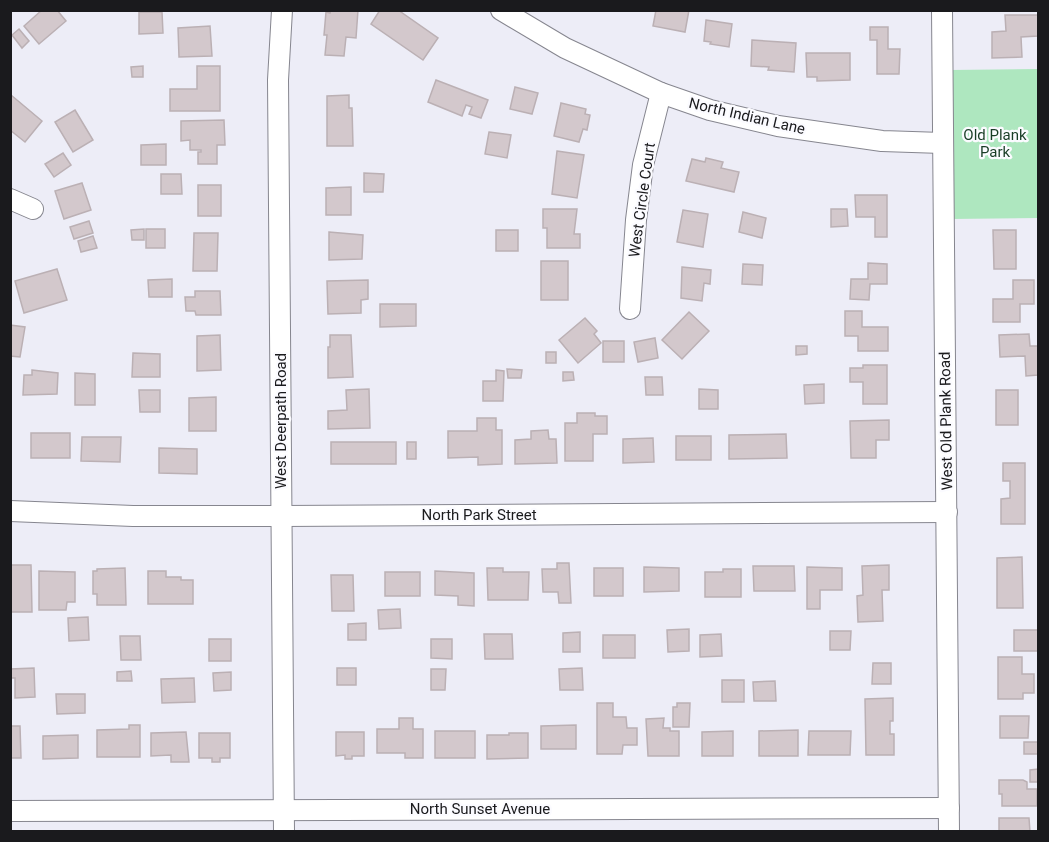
<svg xmlns="http://www.w3.org/2000/svg" width="1049" height="842" font-family="Roboto,sans-serif">
<style>
.green{fill:#aee7bf}
.building{fill:#d3c8cc;stroke:#bbb0b4;stroke-width:1.5}
.lines{fill:none;stroke-linecap:round;stroke-linejoin:round}
.minor-casing{stroke:#86868f;stroke-width:22}
.minor{stroke:#fff;stroke-width:20}
.labels{text-anchor:middle;stroke-width:4.5;stroke-linejoin:round;paint-order:stroke}
.street-label{font-size:15px;fill:#1a1a1d;stroke:#fbfbff}
.park-label{font-size:15px;fill:#193d26;stroke:#fbfbff}
</style>
<rect width="100%" height="100%" fill="#ededf7"/>
<path class="green" d="M1038,69V218L951,219L950,70Z"/>
<g class="building">
<path d="M42,10H57L66,21L39,44L24,26Z"/>
<path d="M331,10H358L356,38L346,37L344,56L325,55L327,35H324L326,12L330,13Z"/>
<path d="M380,10H398L438,38L423,60L371,24Z"/>
<path d="M656,10H689L685,32L653,26Z"/>
<path d="M139,12H162L163,33L139,34Z"/>
<path d="M1005,15H1038V36L1021,37L1022,57L992,58V32L1006,31Z"/>
<path d="M706,20L732,24L729,47L710,44L711,42L704,41Z"/>
<path d="M210,26L212,56L179,57L178,28Z"/>
<path d="M870,27H888V49H900L899,74H877V40H870Z"/>
<path d="M19,29L29,41L22,48L12,35Z"/>
<path d="M752,40L796,43L794,72L768,70L769,67L751,66Z"/>
<path d="M806,53H850V80L817,81V77H807Z"/>
<path d="M143,66V77H132L131,67Z"/>
<path d="M197,66H220V111H170V89H197Z"/>
<path d="M436,80L488,100L481,118L469,114L472,107L466,105L462,116L428,102Z"/>
<path d="M515,87L538,93L532,114L510,109Z"/>
<path d="M11,95L42,121L25,142L10,130Z"/>
<path d="M349,95V108H352L353,146H327V96Z"/>
<path d="M561,103L586,109L585,114L590,115L587,130L583,129L579,142L554,136Z"/>
<path d="M75,110L93,140L73,152L55,122Z"/>
<path d="M224,120L225,145H217V164H198V152H201V150H190V140L181,141V121Z"/>
<path d="M489,132L511,135L507,158L485,154Z"/>
<path d="M166,144V165H141V145Z"/>
<path d="M557,151L584,155L577,198L552,194Z"/>
<path d="M63,153L71,165L54,177L45,164Z"/>
<path d="M706,158L723,162L721,168L739,172L734,192L686,181L692,159L705,162Z"/>
<path d="M364,173L384,174L383,192H364Z"/>
<path d="M161,174H181L182,194H161Z"/>
<path d="M82,183L91,210L64,219L55,191Z"/>
<rect x="198" y="185" width="23" height="31"/>
<path d="M351,187V215H326V188Z"/>
<path d="M855,195H887V237H875V217H856Z"/>
<path d="M543,209H577L574,234H580V248H547V228H543Z"/>
<path d="M831,209H847L848,226L831,227Z"/>
<path d="M683,210L708,214L703,247L677,242Z"/>
<path d="M743,212L766,218L762,238L739,232Z"/>
<path d="M89,221L93,233L74,239L70,227Z"/>
<path d="M144,229V240H132L131,230Z"/>
<rect x="146" y="229" width="19" height="19"/>
<rect x="496" y="230" width="22" height="21"/>
<path d="M993,230H1016V269H994Z"/>
<path d="M329,232L363,235L362,259L329,260Z"/>
<path d="M194,233H218L217,271H193Z"/>
<path d="M93,236L97,248L81,252L78,241Z"/>
<rect x="541" y="261" width="27" height="39"/>
<path d="M868,263L887,264V284H870L869,300L850,299L851,279H868Z"/>
<path d="M743,264L763,265L762,285L742,284Z"/>
<path d="M682,267L711,270L710,284L704,283L702,301L681,298Z"/>
<path d="M57,269L67,300L24,313L15,281Z"/>
<path d="M172,279V297H149L148,280Z"/>
<path d="M368,280V299L361,300V313L328,314L327,281Z"/>
<path d="M1013,280H1034V304H1020V322H993V299H1013Z"/>
<path d="M195,291H220L221,315H196L195,311H186L185,297H195Z"/>
<path d="M380,304H416V326L380,327Z"/>
<path d="M845,311H862V327H888V351H858V336H845Z"/>
<path d="M689,312L709,331L682,359L662,340Z"/>
<path d="M585,318L597,331L594,334L601,343L578,363L559,340Z"/>
<path d="M10,325L25,327L20,357L10,356Z"/>
<path d="M1029,334L1030,346H1038V375L1026,376L1025,356L1000,357L999,335Z"/>
<path d="M220,335L221,370L197,371V336Z"/>
<path d="M330,335H351L353,377L328,378V347H330Z"/>
<path d="M655,338L658,358L638,362L634,342Z"/>
<rect x="603" y="341" width="21" height="21"/>
<path d="M796,346H807V354L796,355Z"/>
<rect x="546" y="352" width="10" height="11"/>
<path d="M133,353L160,354V377H132Z"/>
<path d="M863,365H887V404H863V382H850V368H863Z"/>
<path d="M507,369L522,370L521,378H508Z"/>
<path d="M32,370L58,373L57,394L23,395L24,375H32Z"/>
<path d="M496,370L504,371L503,401H483V381H496Z"/>
<path d="M563,372H573L574,380L563,381Z"/>
<path d="M75,373L95,374V405H75Z"/>
<path d="M645,377H662L663,395H646Z"/>
<path d="M824,384V403L805,404L804,385Z"/>
<path d="M369,389L370,428L328,429V411L347,410L346,390Z"/>
<path d="M699,389L718,390V409H699Z"/>
<path d="M139,390H160V412H140Z"/>
<rect x="996" y="390" width="22" height="35"/>
<path d="M216,397V431H189V398Z"/>
<path d="M577,413H595V416H607V434H593V461H565V423H577Z"/>
<path d="M477,418H496V430H502V464L478,465V457L448,458V431H477Z"/>
<path d="M889,420V440H876V458H851L850,421Z"/>
<path d="M548,430L549,439H556L557,463L515,464V440L531,439V431Z"/>
<rect x="31" y="433" width="39" height="25"/>
<path d="M786,434L787,458L729,459V435Z"/>
<rect x="676" y="436" width="35" height="24"/>
<path d="M82,437H121L120,462L81,461Z"/>
<path d="M653,438L654,462L623,463V439Z"/>
<rect x="331" y="442" width="65" height="22"/>
<rect x="407" y="442" width="9" height="17"/>
<path d="M159,448L197,449V474L159,473Z"/>
<path d="M1003,463H1025V524H1001V499L1010,498V481H1003Z"/>
<path d="M1022,557L1023,608H997V558Z"/>
<path d="M557,563H569L571,603H559L558,592H543L542,569H557Z"/>
<path d="M10,565H31L32,612H10Z"/>
<path d="M889,565V590H882L883,621L858,622L857,596L863,595L862,566Z"/>
<path d="M753,566H794L795,591H754Z"/>
<path d="M644,567L679,568V591L644,592Z"/>
<path d="M807,567L842,568V590H820V609H807Z"/>
<path d="M125,568L126,605H97V594H93V571H97V569Z"/>
<path d="M487,568H503V572H529L528,600H488Z"/>
<rect x="594" y="568" width="29" height="28"/>
<path d="M723,569H741V597H705V572H723Z"/>
<path d="M39,571L75,572V602H67L66,610H39Z"/>
<path d="M148,571H166V577H181V580H193V604H148Z"/>
<path d="M435,571L474,573V606L458,605V596L435,595Z"/>
<rect x="385" y="572" width="35" height="24"/>
<path d="M331,575H353L354,611H332Z"/>
<path d="M400,609L401,628L379,629L378,610Z"/>
<path d="M88,617L89,640L69,641L68,618Z"/>
<path d="M366,623V640H348V624Z"/>
<path d="M689,629V651L668,652L667,630Z"/>
<rect x="1014" y="630" width="24" height="21"/>
<path d="M830,631H851L850,650H830Z"/>
<path d="M580,632V652H563V633Z"/>
<path d="M484,634H512L513,659H485Z"/>
<path d="M721,634L722,656L700,657V635Z"/>
<rect x="603" y="635" width="32" height="23"/>
<path d="M120,636H140L141,660H121Z"/>
<rect x="209" y="639" width="22" height="22"/>
<path d="M431,639H452V659L431,658Z"/>
<path d="M998,657H1022V674H1034V693H1023V699H998Z"/>
<path d="M873,663H891V684H872Z"/>
<path d="M34,668L35,697L15,698V678H10V669Z"/>
<rect x="337" y="668" width="19" height="17"/>
<path d="M582,668L583,690H560L559,669Z"/>
<path d="M431,669H446L445,690H431Z"/>
<path d="M131,671L132,681H117V672Z"/>
<path d="M231,672V690L214,691L213,673Z"/>
<path d="M194,678L195,702L162,703L161,679Z"/>
<rect x="722" y="680" width="22" height="22"/>
<path d="M775,681L776,701H754L753,682Z"/>
<path d="M56,694H85V713L57,714Z"/>
<path d="M893,698V721H890V734H894V755H866L865,699Z"/>
<path d="M597,703H613V717H626L627,728H637V745H623L622,754H597Z"/>
<path d="M677,703H690L689,727H673V707H677Z"/>
<path d="M1000,716H1029L1028,738H1000Z"/>
<path d="M399,718H413V729H423V758H405V753H377V729H399Z"/>
<path d="M664,718L663,728H670V731H679V756H648L646,719Z"/>
<path d="M129,725H140V757H97V730L129,729Z"/>
<path d="M576,725V749H541V726Z"/>
<path d="M10,726H20L21,758H10Z"/>
<path d="M798,730V756H759V731Z"/>
<rect x="435" y="731" width="40" height="27"/>
<path d="M733,731V756H702V732Z"/>
<path d="M809,731H851L850,755H808Z"/>
<path d="M186,732L189,762H171V755L151,756V733Z"/>
<path d="M336,732H364V756H352V759H345V755L336,756Z"/>
<path d="M199,733H230V758H220V762H212V758H199Z"/>
<path d="M509,733H528V758L487,759V735H509Z"/>
<path d="M78,735V758L43,759V736Z"/>
<rect x="1024" y="742" width="14" height="12"/>
<path d="M1038,769V782H1030V770Z"/>
<path d="M999,780H1023L1027,782V789H1037V806H1002V794H999Z"/>
<path d="M999,818H1029L1030,832H999Z"/>
</g>
<g class="lines">
<g class="minor-casing">
<g id="minor">
<path d="M282,10L278,80L284,832"/>
<path d="M501,10L565,48L661,93L710,110L778,126L882,141L942,143"/>
<path d="M942,10L949,832"/>
<path d="M10,199L33,209"/>
<path d="M630,309L636,220L643,165L661,93"/>
<path d="M10,511L133,516H282L947,512"/>
<path d="M10,811L949,808"/>
</g>
</g>
<use href="#minor" class="minor"/>
</g>
<g class="labels">
<g class="street-label">
<text transform="translate(747 116) rotate(13)" y="5">North Indian Lane</text>
<text transform="translate(642 200) rotate(-82)" y="5">West Circle Court</text>
<text transform="translate(281 421) rotate(-90)" y="5">West Deerpath Road</text>
<text transform="translate(946 421) rotate(-91)" y="5">West Old Plank Road</text>
<text x="479" y="520">North Park Street</text>
<text x="480" y="814">North Sunset Avenue</text>
</g>
<g class="park-label">
<text x="995" y="140">Old Plank<tspan x="995" dy="17">Park</tspan></text>
</g>
</g>
<rect width="1049" height="842" fill="none" stroke="#1a1a1d" stroke-width="24"/>
</svg>
